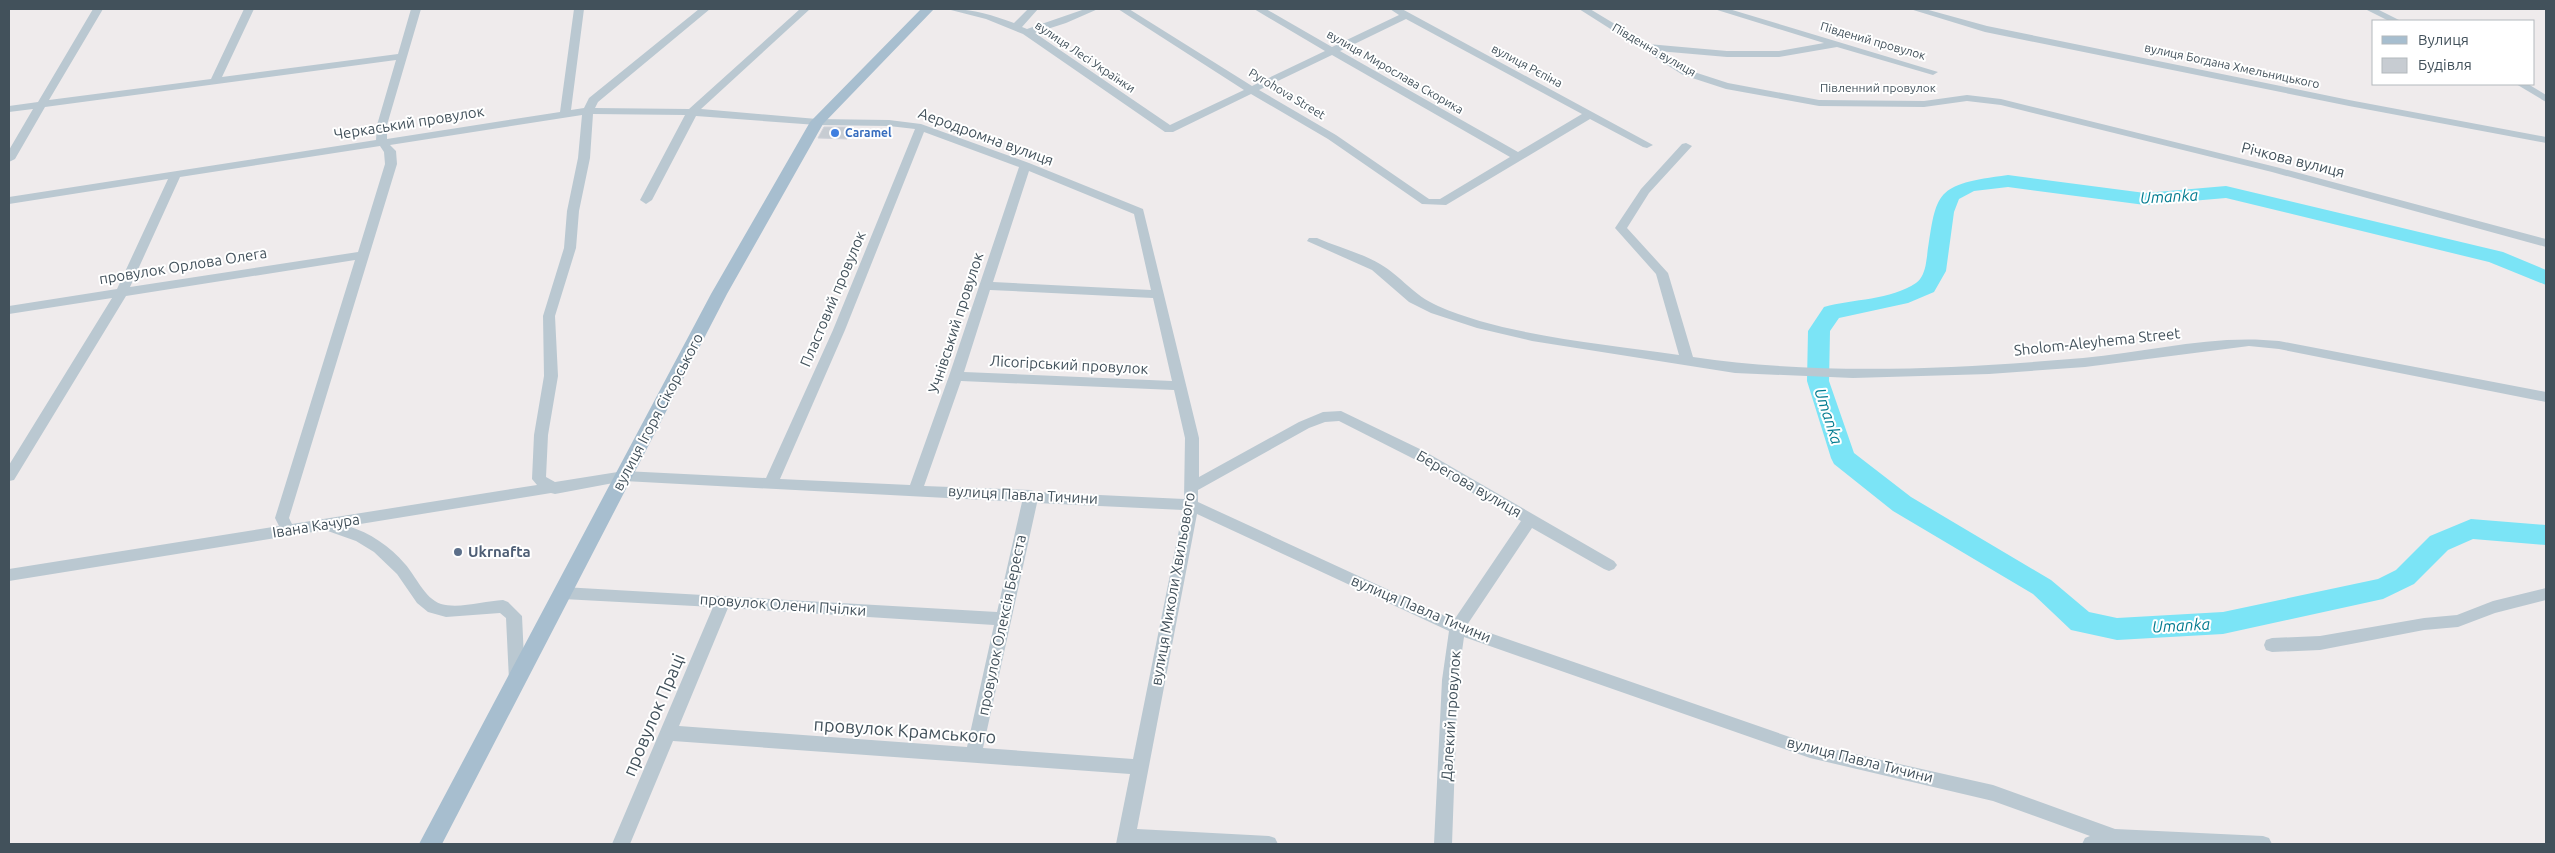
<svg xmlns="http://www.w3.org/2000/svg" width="2555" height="853" font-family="Ubuntu,sans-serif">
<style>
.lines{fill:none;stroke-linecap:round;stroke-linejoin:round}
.river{fill:#7be4f6;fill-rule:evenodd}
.building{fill:#c7ccd2;stroke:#cfd2d9}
.minor{fill:#bac8d1;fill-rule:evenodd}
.major{fill:#a7becf;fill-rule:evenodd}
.shop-dot{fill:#3f7fe0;stroke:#fff;stroke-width:2}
.service-dot{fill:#5c6f8a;stroke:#fff;stroke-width:2}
.labels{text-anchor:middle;stroke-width:4;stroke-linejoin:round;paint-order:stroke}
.far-street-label{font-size:12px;fill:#42515b;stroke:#fff}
.far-shop-label{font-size:12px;font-weight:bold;fill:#366cbe;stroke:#fff;text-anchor:start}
.street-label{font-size:15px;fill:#42515b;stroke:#fff}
.service-label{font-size:15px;font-weight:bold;fill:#4e5e75;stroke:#fff;text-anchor:start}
.water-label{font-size:16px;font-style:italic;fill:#037c90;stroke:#fff}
.near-street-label{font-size:18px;fill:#42515b;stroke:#fff}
</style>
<rect width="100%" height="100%" fill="#efebec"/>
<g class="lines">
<path class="river" d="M2008,175L2145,193L2226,186L2503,252L2546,270V285L2489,262L2226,198L2145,205L2008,187L1974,191L1959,199L1954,212L1946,271L1934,292L1908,303L1839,318L1830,331L1829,381L1854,453L1911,497L2051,580L2089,612L2117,618L2223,612L2378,579L2396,570L2430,536L2471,519L2546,525V545L2473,539L2448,550L2414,584L2383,599L2223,634L2117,640L2071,630L2033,594L1893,511L1834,464L1831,458L1807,381L1808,331L1824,307C1853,299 1891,300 1916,283C1922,279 1925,270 1926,263C1937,191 1932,185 2008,175Z"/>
</g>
<path class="building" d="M824,127H852L847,139L818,138Z"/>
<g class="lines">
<g class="minor">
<path d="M93,9H103L49,100L211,79L244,9H254L222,77L398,54L411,9H421L387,125V139L560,112L574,9H584L571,110L584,108L589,98L699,9H710L598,102L595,108L689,109L800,9H810L701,109L817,119L889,120L921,124L1029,163L1143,209L1199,438V477L1299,422L1323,412L1341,411L1424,451L1614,561L1617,565L1614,569L1609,571L1604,569L1532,528L1467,625L1810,744L1993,785L2115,829L2263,836L2269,838L2272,844H2082L2085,838L2090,836L1993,801L1810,758L1464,637L1458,680L1452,844H1434L1442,680L1449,631L1197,514L1137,829L1269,836L1275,838L1278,844H1116L1130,774L673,741L630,844H612L713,607L563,599L558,597L555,593L558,589L563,587L997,612L1022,502L624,481L555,494L551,493L348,526C370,533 390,546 405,564C416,576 424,598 441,604C459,609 485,601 503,600L508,602L522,616L525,680L523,685L517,687L511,685L509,680L506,618L500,613L446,617L428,612L417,603L397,574L374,552L356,541L325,530L9,581V569L279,526L275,518L355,260L126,296L14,480L9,481V465L112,298L9,314V306L117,289L168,179L9,204V197L376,140L377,125L396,60L45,107L15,159L9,162V150L33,109L9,112V106L38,102ZM593,114L685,115L640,200L646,204L652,200L696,116L817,125L889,126L915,129L833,330L766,478L624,471L555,482L546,477L548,435L558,376L555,316L576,248L579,211L590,158ZM582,115L578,158L567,211L564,248L543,316L544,376L534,435L532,479L537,485L292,524L289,518L397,164L396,151L390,145ZM924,132L1019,167L949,376L910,485L780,479L845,330ZM380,146L384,152L385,164L358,252L130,287L180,177ZM1029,171L1134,214L1151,290L993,282ZM990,290L1153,298L1172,381L964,372ZM961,381L1174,390L1185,438L1184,499L1036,492L1031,490L924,486ZM1339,421L1414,459L1521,521L1454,620L1198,502V490L1309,428L1325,422ZM1037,503L1183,510L1133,759L983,748ZM728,608L994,625L967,747L679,726Z"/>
<path d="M947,9C971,8 992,15 1014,23L1028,9H1038L1022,27L1027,29L1085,9H1098L1066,23L1035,33L1170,125L1244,90L1118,9H1129L1252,86L1325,51L1254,9H1266L1332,47L1399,15L1390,9H1402L1653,145L1647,148L1643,147L1590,119L1446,205L1422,204L1328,139L1251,94L1173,132H1165L1023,34L986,19ZM1406,19L1582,114L1518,152L1340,51ZM1332,55L1510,157L1440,199H1429L1336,135L1259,90Z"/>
<path d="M1579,9H1590L1648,44L1727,51H1779L1824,43L1714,9H1729L1938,72L1933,75L1837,47L1779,57H1727L1658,51L1691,71L1728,83L1819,100L1924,101L1967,95L2001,99L2280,168L2546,239V247L2272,172L2001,105L1967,101L1924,107L1819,106L1726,89L1683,75Z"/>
<path d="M1910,9H1925L1987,26L2349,100L2546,137V143L2349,106L1985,32Z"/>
<path d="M2365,9H2377L2401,21H2389Z"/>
<path d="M2516,84H2528L2546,95V102Z"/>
<path d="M1686,143L1692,146L1649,193L1627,228L1668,273L1693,357C1821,376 1954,369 2083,358C2148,352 2213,334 2279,341L2546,392V402L2279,349L2249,346L2085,367L1989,374L1853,378L1735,373L1532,341L1477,328L1431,313L1409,302L1372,270L1307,241L1309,238H1317C1337,247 1362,253 1380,264C1402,277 1413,295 1438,306C1506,336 1605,344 1679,355L1656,274L1615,228L1641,189L1682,144Z"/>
<path d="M2546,588V600L2495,613L2458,627L2424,630L2320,650L2272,652L2266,650L2264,645L2266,640L2272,638L2320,636L2424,618L2457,615L2493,601Z"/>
</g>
<path class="major" d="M921,9H934L823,124L727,294L442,844H419L711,294L810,122Z"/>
</g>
<circle class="shop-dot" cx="835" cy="133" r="5"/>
<circle class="service-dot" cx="458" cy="552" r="5"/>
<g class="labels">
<g class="far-street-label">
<text transform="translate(1873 41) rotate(16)" y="4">Південий провулок</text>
<text transform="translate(1654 50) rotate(30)" y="4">Південна вулиця</text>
<text transform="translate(1085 57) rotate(34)" y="4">вулиця Лесі Українки</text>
<text transform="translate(1527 66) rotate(28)" y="4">вулиця Рєпіна</text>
<text transform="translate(2232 66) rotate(12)" y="4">вулиця Богдана Хмельницького</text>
<text transform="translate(1395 72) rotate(30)" y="4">вулиця Мирослава Скорика</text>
<text x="1878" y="92">Півленний провулок</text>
<text transform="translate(1287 94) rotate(31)" y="4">Pyrohova Street</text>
</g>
<g class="far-shop-label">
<text x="845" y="137">Caramel</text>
</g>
<g class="street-label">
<text transform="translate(409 123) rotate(-9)" y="5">Черкаський провулок</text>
<text transform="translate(986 137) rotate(20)" y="5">Аеродромна вулиця</text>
<text transform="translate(2293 160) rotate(14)" y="5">Річкова вулиця</text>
<text transform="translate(183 266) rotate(-9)" y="5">провулок Орлова Олега</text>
<text transform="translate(833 299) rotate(-67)" y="5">Пластовий провулок</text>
<text transform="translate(956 323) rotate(-72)" y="5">Учнівський провулок</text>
<text transform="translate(2097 342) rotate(-6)" y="5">Sholom-Aleyhema Street</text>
<text transform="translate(1069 365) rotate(3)" y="5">Лісогірський провулок</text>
<text transform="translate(658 412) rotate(-62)" y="5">вулиця Ігоря Сікорського</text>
<text transform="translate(1469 484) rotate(30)" y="5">Берегова вулиця</text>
<text transform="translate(1023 495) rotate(3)" y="5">вулиця Павла Тичини</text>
<text transform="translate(316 526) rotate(-9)" y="5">Івана Качура</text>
<text transform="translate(1173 589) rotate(-80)" y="5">вулиця Миколи Хвильового</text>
<text transform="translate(783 605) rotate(4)" y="5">провулок Олени Пчілки</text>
<text transform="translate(1421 609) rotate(23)" y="5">вулиця Павла Тичини</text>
<text transform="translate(1002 625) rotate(-78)" y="5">провулок Олексія Береста</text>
<text transform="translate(1451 716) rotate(-86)" y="5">Далекий провулок</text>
<text transform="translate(1860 760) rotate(14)" y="5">вулиця Павла Тичини</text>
</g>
<g class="service-label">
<text x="468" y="557">Ukrnafta</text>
</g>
<g class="water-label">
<text transform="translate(2169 196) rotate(-3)" y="6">Umanka</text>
<text transform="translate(1829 416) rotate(72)" y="6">Umanka</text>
<text transform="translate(2181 625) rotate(-3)" y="6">Umanka</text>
</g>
<g class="near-street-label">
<text transform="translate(654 715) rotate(-67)" y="6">провулок Праці</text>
<text transform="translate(905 731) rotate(4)" y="6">провулок Крамського</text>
</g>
</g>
<rect width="2555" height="853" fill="none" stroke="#42515b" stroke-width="20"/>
<rect x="2372" y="20" width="162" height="65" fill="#ffffff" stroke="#b3b9bd"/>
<rect x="2382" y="36" width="25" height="8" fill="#a7becf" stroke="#b3b9bd"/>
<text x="2418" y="45" font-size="15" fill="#42515b">Вулиця</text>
<rect x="2382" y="58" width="25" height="15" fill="#c7ccd2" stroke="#b3b9bd"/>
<text x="2418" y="70" font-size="15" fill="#42515b">Будівля</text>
</svg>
